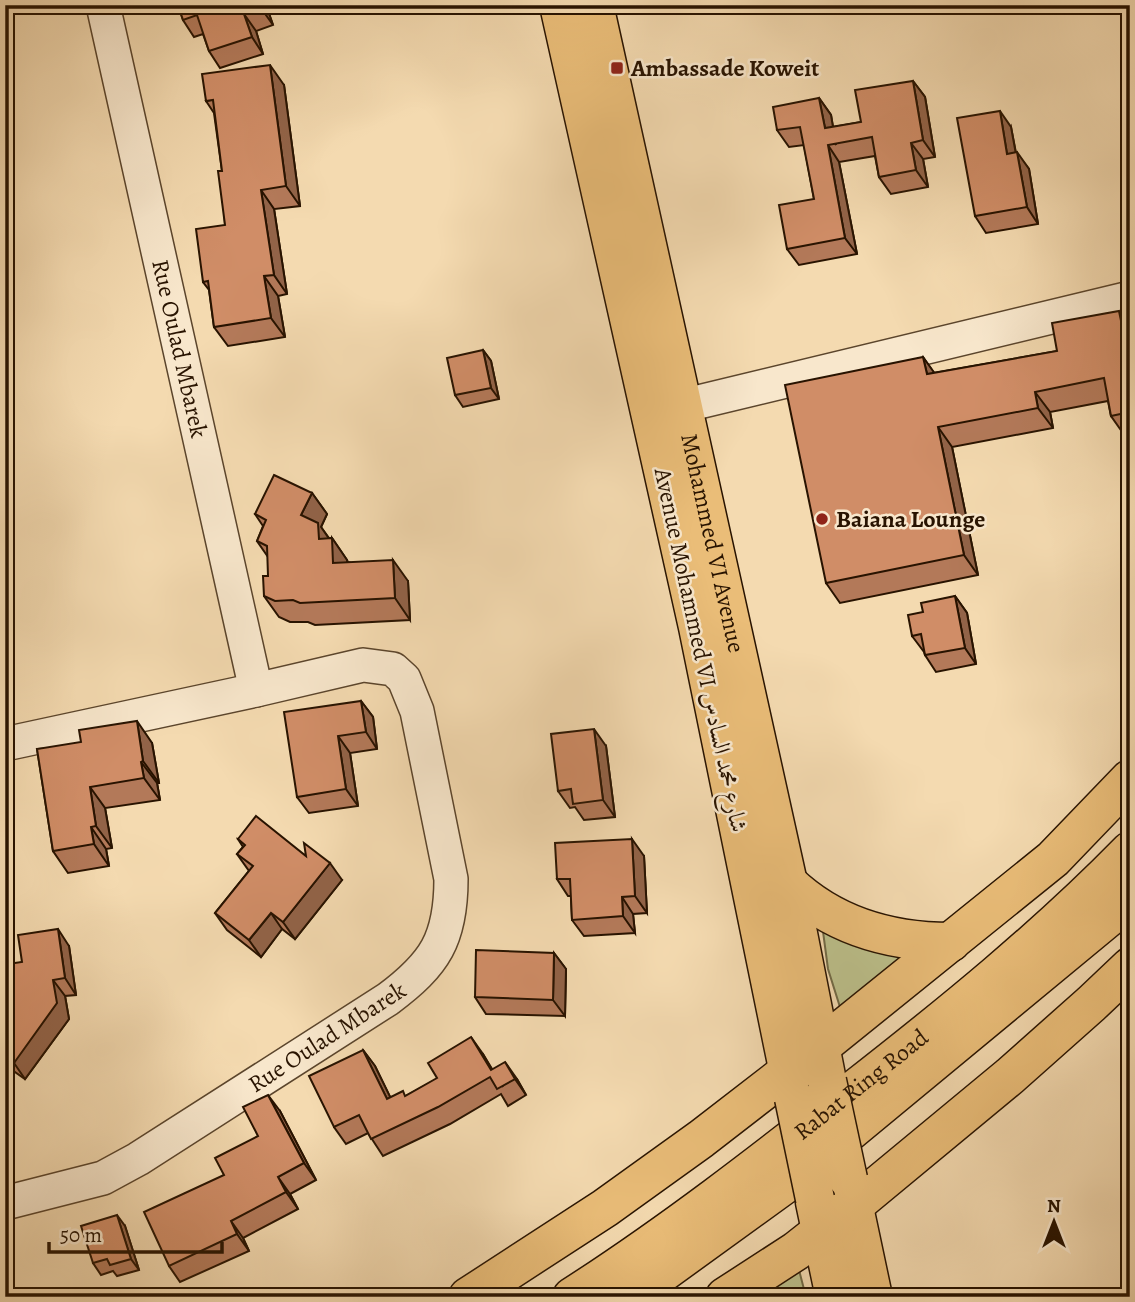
<svg xmlns="http://www.w3.org/2000/svg" width="1135" height="1302" font-family="Alegreya,Amiri,serif">
<style>
.green{fill:#bcc08b;stroke:#726a46;stroke-width:2}
.lines{fill:none;stroke-linecap:round;stroke-linejoin:round}
.minor-casing{stroke:#5b452c;stroke-width:36}
.major-casing{stroke:#281300;stroke-width:41}
.highway-casing{stroke:#281300;stroke-width:41}
.minor{stroke:#f8e7cc;stroke-width:33}
.major{stroke:#eabd78;stroke-width:38}
.highway{stroke:#eabd78;stroke-width:38}
.major-bridge-casing{stroke:#281300;stroke-width:41;stroke-linecap:butt}
.major-bridge{stroke:#eabd78;stroke-width:38}
.wall{fill:#b37959;stroke:#281300;stroke-width:2}
.shaded-wall{fill:#926348;stroke:#281300;stroke-width:2}
.building{fill:#d08d67;stroke:#281300;stroke-width:2}
.poi-dot{fill:#8f2418;stroke:#f8e7cc;stroke-width:2.5}
.labels{text-anchor:middle;stroke-width:5;stroke-linejoin:round;paint-order:stroke}
.poi-label{font-size:24px;font-weight:bold;fill:#281300;stroke:#f8e7cc;text-anchor:start}
.street-label{font-size:24px;fill:#281300;stroke:#f8e7cc}
</style>
<rect width="100%" height="100%" fill="#f4dab0"/>
<filter id="stains"><feTurbulence type="fractalNoise" baseFrequency=".00286" numOctaves="4"/><feColorMatrix values="0 0 0 0 .2 0 0 0 0 .09 0 0 0 0 .02 0 0 0 .5 -.17"/></filter>
<radialGradient id="worn" r=".72"><stop offset=".6" stop-color="#630" stop-opacity="0"/><stop offset="1" stop-color="#630" stop-opacity=".3"/></radialGradient>
<g class="green">
<path d="M822,924L910,954L840,1007L828,969Z"/>
<path d="M799,1270L806,1297H756Z"/>
</g>
<g class="lines">
<g class="minor-casing">
<g id="minor">
<path id="s1" d="M103,5L256,690"/>
<path d="M682,406L1130,298"/>
<path d="M5,744L256,690L363,665L393,669L404,679L417,711L451,879C451,939 435,964 388,999L138,1159L103,1178L5,1203"/>
</g>
</g>
<g class="major-casing">
<g id="major">
<path d="M559,5L698,627L794,1098"/>
<path id="s2" d="M594,5L788,883L826,1076"/>
<path d="M848,1179L873,1297"/>
<path d="M815,1202L835,1297"/>
</g>
</g>
<g class="highway-casing">
<g id="highway">
<path d="M788,883C833,926 889,942 951,942"/>
<path d="M468,1297L605,1208L701,1139L820,1047L1053,859L1130,779"/>
<path id="s3" d="M572,1297C670,1234 763,1162 854,1090C950,1015 1045,938 1130,851"/>
<path d="M629,1297L792,1179L1110,916L1130,897"/>
<path d="M725,1297L796,1251L853,1206L1010,1076L1091,1004L1130,967"/>
</g>
</g>
<use href="#minor" class="minor"/>
<use href="#major" class="major"/>
<use href="#highway" class="highway"/>
<g class="major-bridge-casing">
<g id="major-bridge">
<path d="M827,1081L848,1179"/>
<path d="M794,1098L815,1199"/>
</g>
</g>
<use href="#major-bridge" class="major-bridge"/>
</g>
<g class="wall">
<path d="M178,5H266L273,25L256,31L263,54L220,68L209,51L203,34L194,37L183,20Z"/>
<path d="M913,81L925,97L935,157L923,159L928,187L891,194L879,177L875,156L839,162L857,254L799,265L787,249L814,199L804,145L789,147L777,130L819,98L831,115L833,127L861,122Z"/>
<path d="M284,85L300,206L274,209L287,294L278,296L285,337L228,346L214,327L209,290L203,282L225,225L222,171L214,113L206,101Z"/>
<path d="M1011,127L1016,153L1029,169L1038,224L986,233L975,216Z"/>
<path d="M1130,327V435L1125,436L1111,416L1108,401L1050,412L1053,428L952,447L978,575L840,603L826,583L923,357L934,373L1057,351Z"/>
<path d="M483,350L491,361L499,399L463,407L455,395Z"/>
<path d="M312,493L327,514L321,527L329,538H332L347,560L348,562L408,581L410,620L315,625L308,622H290L279,617L264,596L268,576V557L257,541L263,526L255,514Z"/>
<path d="M955,596L967,613L976,664L936,672L925,655L924,652L912,636L923,612Z"/>
<path d="M361,701L373,717L377,749L350,753L358,806L309,813L297,797Z"/>
<path d="M152,743L159,783H157L160,800L105,808L112,848L106,849L109,866L68,873L53,851L37,749Z"/>
<path d="M606,746L615,817L584,820L575,807L570,808L558,791Z"/>
<path d="M238,839L306,856L342,880L295,939L282,929L261,957L227,930L215,913L249,871L237,854L243,847Z"/>
<path d="M644,856L647,913L633,914L635,933L584,936L572,920L571,896H568L557,879Z"/>
<path d="M69,946L76,995L65,996L69,1019L25,1079L5,1065V968Z"/>
<path d="M554,953L566,969L565,1016L486,1014L475,997Z"/>
<path d="M363,1050L375,1066L390,1097L406,1096L483,1054L492,1070L517,1079L526,1095L508,1106L501,1094L450,1124L383,1156L368,1133L346,1144L334,1127Z"/>
<path d="M280,1111L316,1180L290,1194L298,1209L243,1238L249,1251L180,1282L169,1266L224,1175Z"/>
<path d="M125,1226L139,1270L117,1276L113,1271L101,1275L93,1263Z"/>
</g>
<g class="shaded-wall">
<path d="M260,5H266L273,25L261,8Z"/>
<path d="M244,14L256,31L263,54L252,37Z"/>
<path d="M270,65L284,85L300,206L286,186Z"/>
<path d="M913,81L925,97L935,157L923,140Z"/>
<path d="M819,98L831,115L836,145L825,128Z"/>
<path d="M1000,111L1011,127L1019,171L1007,154Z"/>
<path d="M911,143L923,159L928,187L916,170Z"/>
<path d="M828,145L839,162L857,254L845,238Z"/>
<path d="M1017,152L1029,169L1038,224L1027,207Z"/>
<path d="M261,190L274,209L287,294L274,275Z"/>
<path d="M264,276L278,296L285,337L271,318Z"/>
<path d="M1119,311L1130,327V366L1129,365Z"/>
<path d="M483,350L491,361L499,399L491,388Z"/>
<path d="M923,357L938,378L927,374Z"/>
<path d="M1035,392L1050,412L1053,428L1038,408Z"/>
<path d="M938,427L952,447L978,575L964,555Z"/>
<path d="M312,493L327,514L321,527L332,543V538L347,560L348,584L301,515Z"/>
<path d="M393,560L408,581L410,620L395,598Z"/>
<path d="M955,596L967,613L976,664L965,648Z"/>
<path d="M361,701L373,717L377,749L366,732Z"/>
<path d="M137,721L152,743L159,783L143,761Z"/>
<path d="M594,729L606,746L615,817L603,800Z"/>
<path d="M338,736L350,753L358,806L346,789Z"/>
<path d="M141,762L157,783L160,800L144,778Z"/>
<path d="M90,787L105,808L112,848L96,826Z"/>
<path d="M91,827L106,849L109,866L94,844Z"/>
<path d="M632,839L644,856L647,913L635,896Z"/>
<path d="M330,863L342,880L295,939L283,922Z"/>
<path d="M622,897L633,914L635,933L623,916Z"/>
<path d="M271,913L282,929L261,957L249,940Z"/>
<path d="M58,929L69,946L76,995L65,978Z"/>
<path d="M554,953L566,969L565,1016L553,1000Z"/>
<path d="M53,980L65,996L69,1019L25,1079L14,1063Z"/>
<path d="M471,1037L483,1054L503,1087L491,1070Z"/>
<path d="M363,1050L375,1066L399,1115L387,1099Z"/>
<path d="M505,1062L517,1079L526,1095L515,1079Z"/>
<path d="M268,1095L280,1111L316,1180L304,1163Z"/>
<path d="M278,1177L290,1194L298,1209L286,1192Z"/>
<path d="M117,1215L125,1226L139,1270L131,1259Z"/>
<path d="M231,1221L243,1238L249,1251L237,1234Z"/>
</g>
<g class="building">
<path d="M178,5H260L261,8L244,14L252,37L209,51L197,15L183,20Z"/>
<path d="M270,65L286,186L261,190L274,275L264,276L271,318L214,327L208,281L203,282L196,229L225,225L218,171H222L213,100L206,101L202,74Z"/>
<path d="M913,81L923,140L911,143L916,170L879,177L872,137L828,145L845,238L787,249L779,205L814,199L800,127L777,130L773,107L819,98L825,128L861,122L855,90Z"/>
<path d="M1000,111L1007,154L1017,152L1027,207L975,216L957,118Z"/>
<path d="M1119,311L1130,365V412L1111,416L1104,378L1035,392L1038,408L938,427L964,555L826,583L785,385L923,357L927,374L1057,351L1052,323Z"/>
<path d="M483,350L491,388L455,395L447,358Z"/>
<path d="M274,475L312,493L301,515L318,523L319,539L332,538L333,563L393,560L395,598L300,603L293,600L275,601L264,596L263,576H268L267,546L257,541L266,520L255,514Z"/>
<path d="M955,596L965,648L925,655L921,634L912,636L908,615L923,612L921,603Z"/>
<path d="M361,701L366,732L338,736L346,789L297,797L284,712Z"/>
<path d="M137,721L143,761L141,762L144,778L90,787L96,826L91,827L94,844L53,851L37,749L81,742L79,730Z"/>
<path d="M594,729L603,800L573,804L571,789L558,791L551,734Z"/>
<path d="M256,816L306,856L304,843L330,863L283,922L271,913L249,940L215,913L253,866L237,854L245,845L238,839Z"/>
<path d="M632,839L635,896L622,897L623,916L572,920L570,879H557L555,843Z"/>
<path d="M58,929L65,978L53,980L57,1003L14,1063L5,1057V968L8,964L22,962L18,935Z"/>
<path d="M476,950L554,953L553,1000L475,997Z"/>
<path d="M471,1037L491,1070L505,1062L515,1079L497,1089L490,1077L438,1107L371,1139L359,1115L334,1127L309,1076L363,1050L387,1099L403,1091L405,1096L437,1078L428,1063Z"/>
<path d="M268,1095L304,1163L278,1177L286,1192L231,1221L237,1234L169,1266L144,1212L224,1175L215,1158L258,1136L243,1107Z"/>
<path d="M117,1215L131,1259L110,1265L107,1259L93,1263L81,1226Z"/>
</g>
<g class="poi-dot">
<rect x="610" y="61" width="14" height="14" rx="3.5"/>
<circle cx="822" cy="519" r="7"/>
</g>
<g class="labels">
<g class="poi-label">
<text x="631" y="76">Ambassade Koweit</text>
<text x="836" y="527">Baiana Lounge</text>
</g>
<g class="street-label">
<text dy="8" stroke="none"><textPath href="#s1" startOffset="352">Rue Oulad Mbarek</textPath></text>
<text dy="8" stroke="none"><textPath href="#s2" startOffset="551">Mohammed VI Avenue</textPath></text>
<text transform="translate(701 650) rotate(78)" y="8">Avenue Mohammed VI شارع محمد السادس</text>
<text transform="translate(327 1037) rotate(-33)" y="8">Rue Oulad Mbarek</text>
<text dy="8" stroke="none"><textPath href="#s3" startOffset="359">Rabat Ring Road</textPath></text>
</g>
</g>
<rect width="1135" height="1302" fill="none" stroke="#f4dab0" stroke-width="28"/>
<rect x="7" y="7" width="1121" height="1288" fill="none" stroke="#281300" stroke-width="3.5"/>
<rect x="14" y="14" width="1107" height="1274" fill="none" stroke="#281300" stroke-width="2"/>
<g transform="translate(1054 1222)" stroke="#f8e7cc" stroke-width="5" paint-order="stroke">
<path d="M0-5L12 26L0 18L-12 26Z" fill="#281300"/>
<text y="-10" font-size="19" font-weight="bold" text-anchor="middle" fill="#281300">N</text>
</g>
<path d="M49 1242v10h173v-10" fill="none" stroke="#281300" stroke-width="3.5"/>
<text x="60" y="1242" font-size="21" fill="#281300" stroke="#f8e7cc" stroke-width="5" paint-order="stroke">50 m</text>
<rect width="100%" height="100%" filter="url(#stains)"/>
<rect width="100%" height="100%" fill="url(#worn)"/>
</svg>
